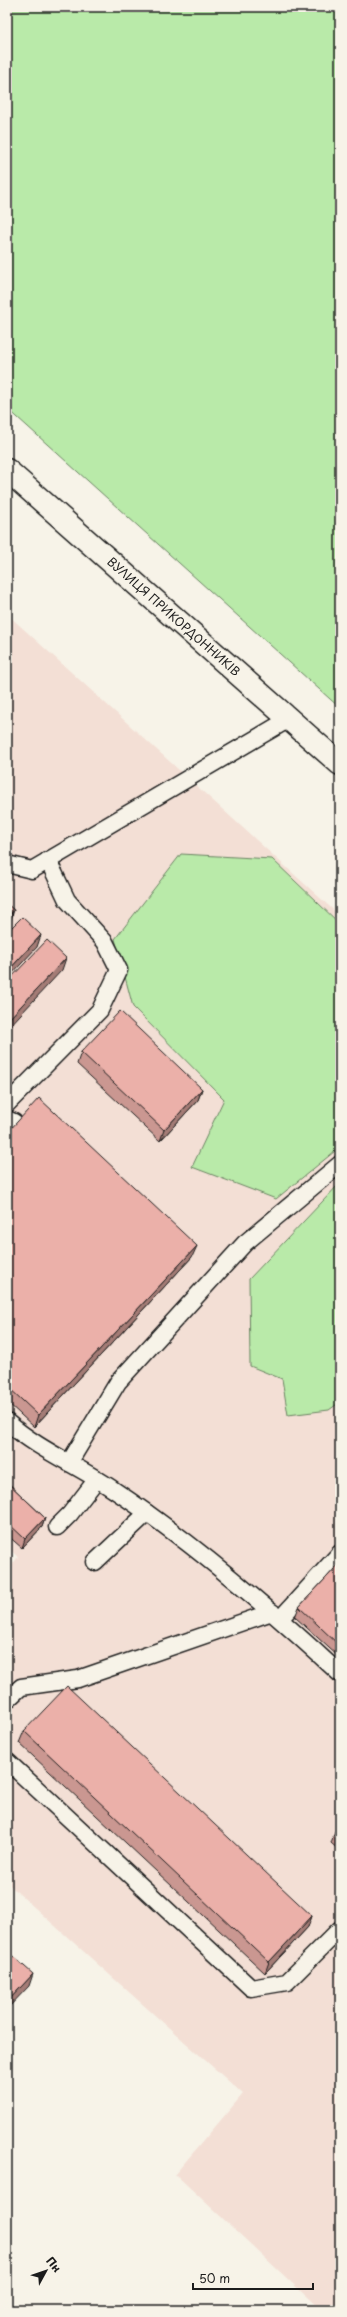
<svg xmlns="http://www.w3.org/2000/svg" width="347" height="2317" font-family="'Playpen Sans',sans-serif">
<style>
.built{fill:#f3dfd5}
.green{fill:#b9eaa9;stroke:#6a8362}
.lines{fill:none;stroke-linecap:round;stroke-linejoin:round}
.street-casing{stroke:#1c1c1c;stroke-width:19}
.secondary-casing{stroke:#1c1c1c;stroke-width:25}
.street{stroke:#f7f3e8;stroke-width:16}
.secondary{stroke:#f7f3e8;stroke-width:22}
.wall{fill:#ca9791;stroke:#1c1c1c}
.shaded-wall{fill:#a47b76;stroke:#1c1c1c}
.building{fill:#ebb0a9;stroke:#1c1c1c}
.labels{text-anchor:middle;stroke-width:3;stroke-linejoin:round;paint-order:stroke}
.street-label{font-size:12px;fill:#1c1c1c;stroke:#f7f3e8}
</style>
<rect width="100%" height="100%" fill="#f7f3e8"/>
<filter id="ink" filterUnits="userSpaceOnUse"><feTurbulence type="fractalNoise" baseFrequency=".025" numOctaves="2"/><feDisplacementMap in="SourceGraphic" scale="8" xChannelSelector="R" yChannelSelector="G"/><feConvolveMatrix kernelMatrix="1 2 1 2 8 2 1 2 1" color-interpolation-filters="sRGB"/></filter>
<g filter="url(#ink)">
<path class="built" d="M7,614L340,916V2310H321L175,2174L243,2094L7,1883V1571L18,1557L7,1547Z"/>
<g class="green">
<path d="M7,7H340V708L7,408Z"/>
<path d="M181,854L272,859L340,924V1147L276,1199L192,1167L224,1099L133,1007L115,939Z"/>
<path d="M340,1183V1402L329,1410L288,1415L282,1379L250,1366L249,1279Z"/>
</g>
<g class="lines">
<g class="street-casing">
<g id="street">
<path d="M7,864L32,870L289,719"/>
<path d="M7,1104L100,1010L119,970L105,942L67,900L48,860"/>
<path d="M7,1119L14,1122"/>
<path d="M7,1422C39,1450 79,1466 114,1490C194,1543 270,1609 340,1674"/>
<path d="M69,1463L118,1382L245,1243L340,1164"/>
<path d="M57,1527L70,1514L97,1479"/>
<path d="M95,1562L147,1513"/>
<path d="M280,1619L340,1553"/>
<path d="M7,1700L21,1687L78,1679L272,1612"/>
<path d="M7,1761L251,1988L287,1982L340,1929"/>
</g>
</g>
<g class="secondary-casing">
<g id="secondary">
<path id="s1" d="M7,470L340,764"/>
</g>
</g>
<use href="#street" class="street"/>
<use href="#secondary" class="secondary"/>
</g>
<g class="wall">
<path d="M81,1052L202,1089L198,1100L160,1141L77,1064Z"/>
<path d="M7,1133L192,1257L34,1427L7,1402Z"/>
<path d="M7,1482L45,1518L42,1527L22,1548L7,1535Z"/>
<path d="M340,1563V1658L295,1617L299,1607Z"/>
<path d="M24,1731L312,1916L308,1927L265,1973L19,1743Z"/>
<path d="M340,1826V1851L331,1843L335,1831Z"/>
</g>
<g class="shaded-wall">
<path d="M14,910L10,922L7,925V918Z"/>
<path d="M41,935L37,947L7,979V972Z"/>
<path d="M66,958L62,970L7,1029V1021Z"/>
<path d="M202,1089L198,1100L160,1141L164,1130Z"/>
<path d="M197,1246L192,1257L34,1427L38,1415Z"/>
<path d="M45,1518L42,1527L22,1548L25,1539Z"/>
<path d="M312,1916L308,1927L265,1973L269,1962Z"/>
<path d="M33,1974L29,1986L7,2009V2002Z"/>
</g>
<g class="building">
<path d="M7,904L14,910L7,918Z"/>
<path d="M22,917L41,935L7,972V932Z"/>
<path d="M47,940L66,958L7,1021V982Z"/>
<path d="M120,1011L202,1089L164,1130L81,1052Z"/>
<path d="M39,1098L197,1246L38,1415L7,1386V1133Z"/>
<path d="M7,1482L45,1518L25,1539L7,1522Z"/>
<path d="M340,1563V1646L299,1607Z"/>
<path d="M67,1686L312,1916L269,1962L24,1731Z"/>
<path d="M340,1826V1836L335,1831Z"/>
<path d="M7,1951L33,1974L7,2002Z"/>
</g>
</g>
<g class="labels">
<g class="street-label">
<text dy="4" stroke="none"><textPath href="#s1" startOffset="222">ВУЛИЦЯ ПРИКОРДОННИКІВ</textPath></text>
</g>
</g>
<rect width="347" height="2317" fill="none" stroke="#f7f3e8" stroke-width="24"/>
<rect x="12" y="12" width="323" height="2293" fill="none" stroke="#1c1c1c" stroke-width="1.5" filter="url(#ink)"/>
<g transform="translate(46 2271) rotate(50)" stroke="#f7f3e8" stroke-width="3" paint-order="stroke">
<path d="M0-3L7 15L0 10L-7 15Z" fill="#1c1c1c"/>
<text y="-6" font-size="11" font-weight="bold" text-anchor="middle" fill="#1c1c1c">Пн</text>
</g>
<path d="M193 2283v6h120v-6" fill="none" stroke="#1c1c1c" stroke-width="2"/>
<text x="199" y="2283" font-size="12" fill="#1c1c1c" stroke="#f7f3e8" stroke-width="3" paint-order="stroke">50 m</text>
</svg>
